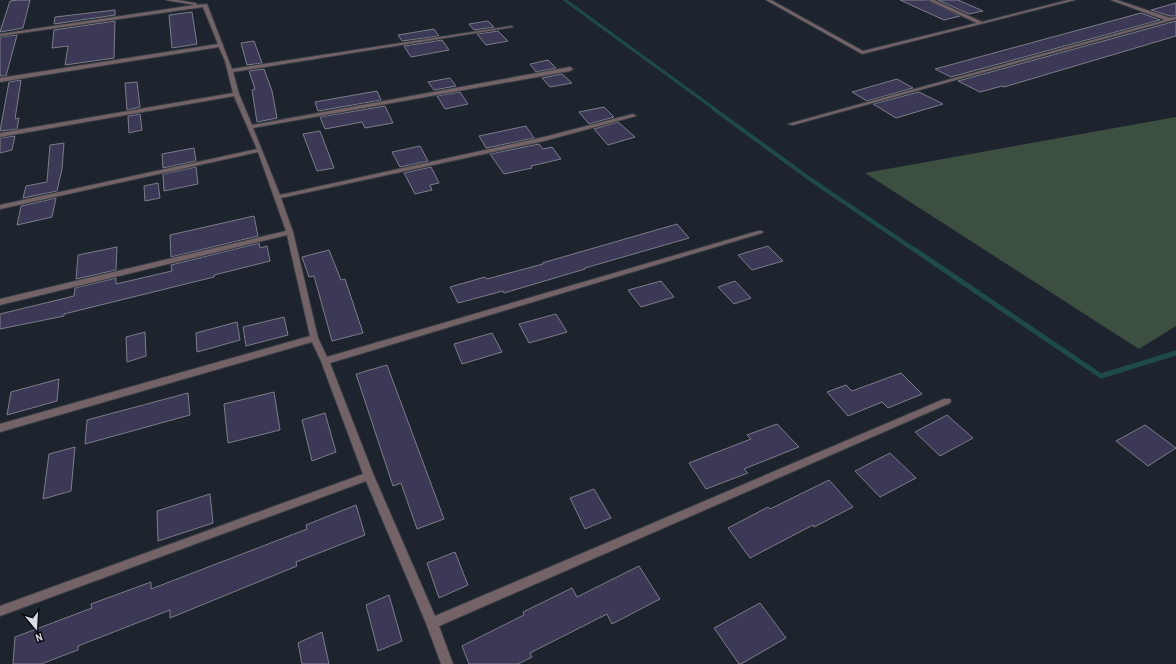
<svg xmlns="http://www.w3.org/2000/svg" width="1176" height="664" font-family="'Archivo Narrow',sans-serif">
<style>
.green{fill:#3d4f41}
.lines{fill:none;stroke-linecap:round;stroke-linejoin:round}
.stream-far2{stroke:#1e4a4c;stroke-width:3}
.stream-far1{stroke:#1e4a4c;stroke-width:4}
.stream{stroke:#1e4a4c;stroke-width:5}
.building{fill:#3b3955;stroke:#7c7c89}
.minor-casing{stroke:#383e47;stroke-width:2}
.minor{fill:#736366;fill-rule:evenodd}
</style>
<rect width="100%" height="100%" fill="#1e242d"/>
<path class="green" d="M1176,117V326L1139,349L865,173Z"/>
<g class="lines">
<path class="stream-far2" d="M565,0L716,110"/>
<path class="stream-far1" d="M714,109L810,179L916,251"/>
<path class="stream" d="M915,250L1101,376L1176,353"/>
</g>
<g class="building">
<path d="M18,0H30L23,28L0,32L10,1Z"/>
<path d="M900,0H927L960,16L944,20Z"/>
<path d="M938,0H958L983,11L969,14Z"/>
<path d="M1176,3V16H1170L1151,10Z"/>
<path d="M115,10V15L54,24L55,17Z"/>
<path d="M192,12L197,44L172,48L169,15Z"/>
<path d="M1141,13L1160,20L951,77L935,69Z"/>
<path d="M115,21L114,58L65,65L68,46L52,48L54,30Z"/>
<path d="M488,21L494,27L474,30L469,24Z"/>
<path d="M1176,21V36L1004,87L1002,86L980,92L958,81Z"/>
<path d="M434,29L439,36L402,41L398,35Z"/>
<path d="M498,31L508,41L486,45L477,34Z"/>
<path d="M17,35L6,76H0V37Z"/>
<path d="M442,40L449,50L411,57L404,46Z"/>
<path d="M254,41L262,63L247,65L241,43Z"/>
<path d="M548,60L556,68L536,72L530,64Z"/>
<path d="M264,69L272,91L277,118L257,122L252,90L255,89L249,71Z"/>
<path d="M562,74L572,83L550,87L542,78Z"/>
<path d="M450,78L456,86L434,90L428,82Z"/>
<path d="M897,79L913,88L867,101L852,92Z"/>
<path d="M21,80L15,119L19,118L17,129L0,131L9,82Z"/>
<path d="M137,82L140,107L127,110L125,83Z"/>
<path d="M377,91L381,100L318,111L315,102Z"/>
<path d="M460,92L468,104L445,109L437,96Z"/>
<path d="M919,92L943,104L896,118L873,104Z"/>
<path d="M385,106L393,123L365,128L362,122L325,129L320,117Z"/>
<path d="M604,107L614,117L589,124L579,112Z"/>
<path d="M140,114L142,130L129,133L128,116Z"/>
<path d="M618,122L635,137L608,145L594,129Z"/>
<path d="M526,126L534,138L486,148L479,136Z"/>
<path d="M320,131L334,168L317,171L303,134Z"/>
<path d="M15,136L12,150L0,153V138Z"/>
<path d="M64,143L62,169L57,191L23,198L26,186L47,182L50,145Z"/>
<path d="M539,144L543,149L552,147L561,159L531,166L532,168L504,174L490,154Z"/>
<path d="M420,146L428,161L400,167L392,152Z"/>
<path d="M194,148L196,161L163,168L162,154Z"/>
<path d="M196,167L198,184L164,191L163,174Z"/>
<path d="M431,167L439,183L430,185L432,190L415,194L404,173Z"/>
<path d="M158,183L160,198L145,201L144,186Z"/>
<path d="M56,198L52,217L17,225L21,206Z"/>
<path d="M254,216L258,236L171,257L170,235Z"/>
<path d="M677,224L689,238L585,268V269L504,293L503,291L458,303L450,287L485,277L487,279L543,264L542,263Z"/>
<path d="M259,243L260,248L267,246L270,261L214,275V277L64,314V316L0,329V314L74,296L75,288L116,278V284L172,271L171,265Z"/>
<path d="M768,246L783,261L752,270L738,255Z"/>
<path d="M117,247L116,270L76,279L78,255Z"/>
<path d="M329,250L341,280L345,279L363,333L332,341L314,276L309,277L302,257Z"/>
<path d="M661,281L674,297L641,307L628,290Z"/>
<path d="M735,281L751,298L734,304L718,287Z"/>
<path d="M556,314L567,332L529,343L519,324Z"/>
<path d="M284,317L288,335L246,346L243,327Z"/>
<path d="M237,322L240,340L197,352L196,333Z"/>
<path d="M145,332L146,356L127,362L126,337Z"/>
<path d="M492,333L502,352L462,364L454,344Z"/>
<path d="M387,365L444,519L417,529L401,483L393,486L356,374Z"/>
<path d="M901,373L922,394L888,408L882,402L848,416L827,392L846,385L852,391Z"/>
<path d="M59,379L57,401L7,415L11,392Z"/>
<path d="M274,392L280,430L228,443L224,404Z"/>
<path d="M188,393L190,415L85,444L87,420Z"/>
<path d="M325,413L336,452L312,461L302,420Z"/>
<path d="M947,415L973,438L940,456L915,432Z"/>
<path d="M777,424L799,447L744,469L748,473L706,489L689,463L751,439L747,435Z"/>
<path d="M1145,425L1176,448L1148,466L1116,441Z"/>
<path d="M75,447L71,491L43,499L49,454Z"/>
<path d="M890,453L916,478L880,497L855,471Z"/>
<path d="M829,480L853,507L814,527L813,525L750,558L728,528L768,507L770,509Z"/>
<path d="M594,489L611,518L585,529L570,498Z"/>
<path d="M210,494L213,523L158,541L157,511Z"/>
<path d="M356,505L365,535L296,562L297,566L170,618V610L78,646V650L41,664H13L15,637L92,608L91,604L151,582V589L237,556L307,529L306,525Z"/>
<path d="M455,552L468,585L439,598L427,563Z"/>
<path d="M639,566L660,599L612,624L607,614L530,653L532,657L518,664H469L462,646L524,615L523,612L572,588L577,597Z"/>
<path d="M389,595L402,641L378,651L366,605Z"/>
<path d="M760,603L786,638L741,664H739L714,628Z"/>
<path d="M322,632L329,664H302L298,643Z"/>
</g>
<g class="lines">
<g class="minor-casing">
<g id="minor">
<path d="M166,0H177L195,3L197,4L196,5L207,4L232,69L511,26L513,27L233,72L239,94L252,125L570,67L573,69L570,71L253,128L280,195L544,137L633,114L636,116L544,141L281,198L293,232L318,338L327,357L758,231H762L763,232L762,233L330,363L374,476L435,616L944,399H950L951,401L950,403L439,626L453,664H441L426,623L366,481L0,616V606L363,474L321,361L312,342L0,432V424L310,336L287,235L0,305V299L286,231L258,152L0,209V205L257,149L234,96L0,137V133L233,93L225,61L219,47L0,82V78L218,44L203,7L0,36V34L195,5Z"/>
<path d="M766,0H771L863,51L977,23L928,0H934L982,22L1068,0H1075L862,54Z"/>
<path d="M1111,0H1117L1170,18L1176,17V19L793,125L788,124L1165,20Z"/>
</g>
</g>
<use href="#minor" class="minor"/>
</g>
<g transform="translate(36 628) rotate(162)" stroke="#0a0d11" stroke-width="3" paint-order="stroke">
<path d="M0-3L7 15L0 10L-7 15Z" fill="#d9dee4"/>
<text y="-6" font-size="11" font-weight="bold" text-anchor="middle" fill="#d9dee4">N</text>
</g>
</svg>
